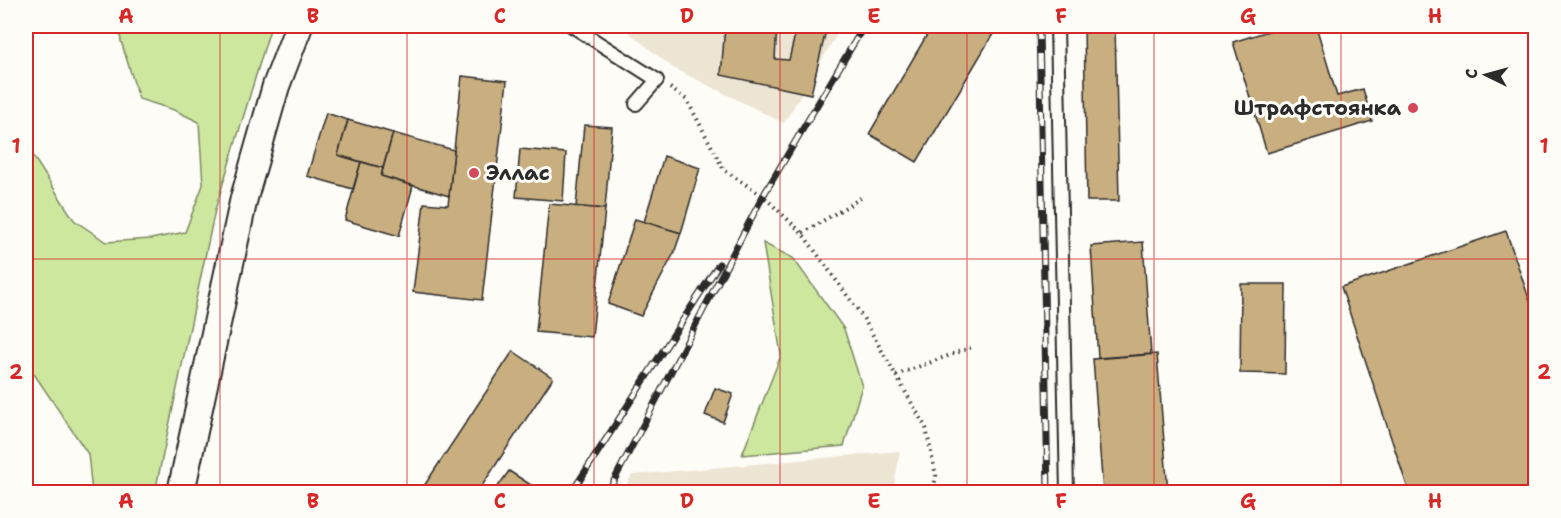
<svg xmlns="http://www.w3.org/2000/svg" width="1561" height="518" font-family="'Shantell Sans',sans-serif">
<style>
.built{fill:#ede5d3}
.green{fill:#cde79e;stroke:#7c8964;stroke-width:1.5}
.building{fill:#c9ae7f;stroke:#2b2b2b;stroke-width:1.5}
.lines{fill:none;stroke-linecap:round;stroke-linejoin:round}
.service-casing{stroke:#2b2b2b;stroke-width:16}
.minor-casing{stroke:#2b2b2b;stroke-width:30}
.path{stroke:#2b2b2b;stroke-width:4;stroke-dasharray:1.5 4.5;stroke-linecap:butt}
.service{stroke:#fdfcf7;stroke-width:12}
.minor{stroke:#fdfcf7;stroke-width:26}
.rail-casing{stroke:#2b2b2b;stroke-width:7}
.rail{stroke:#fdfcf7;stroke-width:4.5;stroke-dasharray:14;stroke-linecap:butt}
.grid{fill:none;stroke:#d62828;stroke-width:1.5;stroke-opacity:0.55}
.poi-dot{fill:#d1495b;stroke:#fdfcf7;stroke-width:2}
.labels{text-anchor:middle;stroke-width:6;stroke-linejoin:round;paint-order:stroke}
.poi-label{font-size:21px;font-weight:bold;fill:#2b2b2b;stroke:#fdfcf7;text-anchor:end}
.neatline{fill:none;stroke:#d62828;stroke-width:2}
.grid-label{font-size:20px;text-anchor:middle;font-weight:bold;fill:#d62828}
</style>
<rect width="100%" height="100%" fill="#fdfcf7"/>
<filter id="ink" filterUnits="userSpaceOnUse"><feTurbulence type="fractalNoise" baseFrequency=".0167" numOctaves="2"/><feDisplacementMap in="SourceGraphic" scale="12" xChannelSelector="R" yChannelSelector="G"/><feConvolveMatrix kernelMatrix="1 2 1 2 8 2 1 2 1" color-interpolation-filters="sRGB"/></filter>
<g filter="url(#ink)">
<g class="built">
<path d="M621,26H842L784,123L673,68Z"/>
<path d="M900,451L893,492H622L632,475Z"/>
</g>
<g class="green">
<path d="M119,26H271L215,210L155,492H92L88,454L26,362V145L74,220L106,242L151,239L185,232L203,185L199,122L174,110L139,99L121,41Z"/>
<path d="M763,243L793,258L844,329L862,386L844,446L742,455L781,355Z"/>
</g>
<g class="building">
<path d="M725,26H777L775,59L789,60L797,26H827L811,94L721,75Z"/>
<path d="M932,26H991L996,29L917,162L869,134Z"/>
<path d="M1084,26H1115L1119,201H1087Z"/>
<path d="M1277,26H1316L1337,96L1363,89L1372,121L1267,153L1233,42L1278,28Z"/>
<path d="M462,76L507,81L482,300L413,292L424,203L448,205Z"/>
<path d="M326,113L348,120L338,155L361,162L353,189L307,176Z"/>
<path d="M348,120L393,133L383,168L338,155Z"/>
<path d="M584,125L612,127L605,209L576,207Z"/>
<path d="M393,133L454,150L449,196L381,176Z"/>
<path d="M520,149L566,153L563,201L516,197Z"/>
<path d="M664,156L700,168L681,233L644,222Z"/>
<path d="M361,162L383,168L381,176L413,186L399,236L345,220Z"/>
<path d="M549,204L605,209L592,337L536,332Z"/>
<path d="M635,219L681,233L674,253L641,316L608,304Z"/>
<path d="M1506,231L1536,319V485L1513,492H1409L1341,287Z"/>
<path d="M1143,242L1151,354L1098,358L1091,246Z"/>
<path d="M1241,284H1286L1285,374L1240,373Z"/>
<path d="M513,351L553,378L478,492H420Z"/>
<path d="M1157,354L1168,492H1103L1093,359Z"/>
<path d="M715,388L733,394L723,422L705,415Z"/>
<path d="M509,471L542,492H494Z"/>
</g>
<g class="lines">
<g class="service-casing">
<g id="service">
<path d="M572,26L657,80L636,104"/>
<path d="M1057,26L1067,492"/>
</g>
</g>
<g class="minor-casing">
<path id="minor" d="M181,492L244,198L276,86L299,26"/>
</g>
<g class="path">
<path d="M670,88L687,100L724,170L763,196L802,233L862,316L926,428L936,476L933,492"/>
<path d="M803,233L864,196"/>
<path d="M896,375L972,347"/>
</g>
<use href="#service" class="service"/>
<use href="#minor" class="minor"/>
<g class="rail-casing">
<g id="rail">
<path d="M1039,26L1048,492"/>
<path d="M572,492L719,264"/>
<path d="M608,492L763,196L864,26"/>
</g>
</g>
<use href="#rail" class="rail"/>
</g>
</g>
<path class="grid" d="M220,26V492M407,26V492M594,26V492M780,26V492M967,26V492M1154,26V492M1341,26V492M26,259H1536"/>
<g class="poi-dot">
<circle cx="1413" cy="108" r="6"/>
<circle cx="474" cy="173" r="6"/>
</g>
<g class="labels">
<g class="poi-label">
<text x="1401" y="115">Штрафстоянка</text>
<text x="486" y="180" text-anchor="start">Эллас</text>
</g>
</g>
<rect width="1561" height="518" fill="none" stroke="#fdfcf7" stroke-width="66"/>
<g transform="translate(1486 75) rotate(275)" stroke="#fdfcf7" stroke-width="4.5" paint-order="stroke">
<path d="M0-4.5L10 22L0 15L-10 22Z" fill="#2b2b2b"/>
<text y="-9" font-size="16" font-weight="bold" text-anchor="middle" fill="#2b2b2b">С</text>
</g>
<rect x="33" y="33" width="1495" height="452" class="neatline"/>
<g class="grid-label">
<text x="126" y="23">A</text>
<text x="313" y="23">B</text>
<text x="500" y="23">C</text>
<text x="687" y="23">D</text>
<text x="874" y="23">E</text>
<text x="1061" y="23">F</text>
<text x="1248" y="23">G</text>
<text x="1435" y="23">H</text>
<text x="16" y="153">1</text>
<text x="1544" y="153">1</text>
<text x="16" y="379">2</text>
<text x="1544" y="379">2</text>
<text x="126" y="508">A</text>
<text x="313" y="508">B</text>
<text x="500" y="508">C</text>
<text x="687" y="508">D</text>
<text x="874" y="508">E</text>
<text x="1061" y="508">F</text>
<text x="1248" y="508">G</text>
<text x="1435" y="508">H</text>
</g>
</svg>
